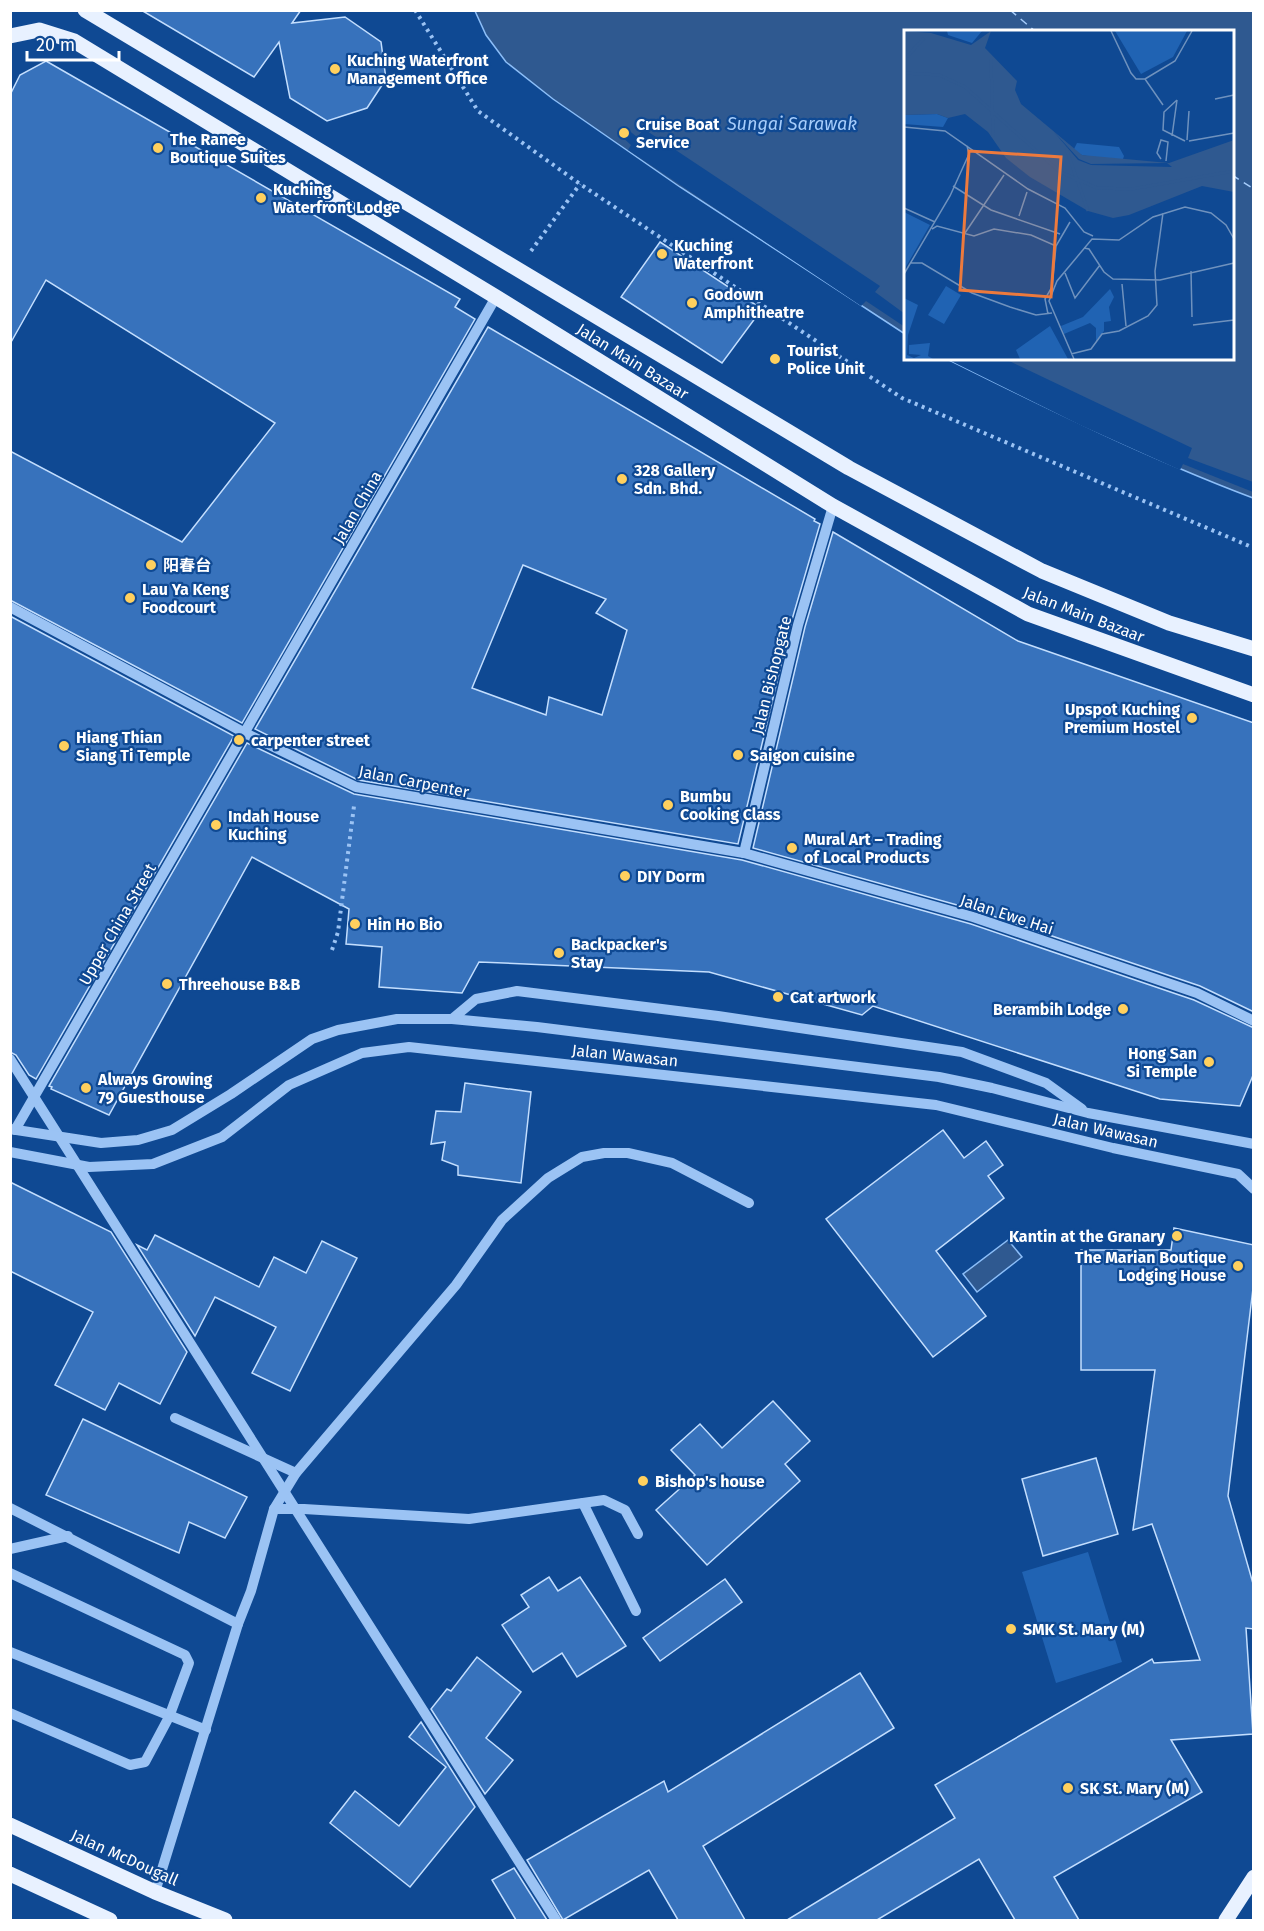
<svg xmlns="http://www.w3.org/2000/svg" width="1264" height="1931" font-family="'Fira Sans','Noto Sans SC',sans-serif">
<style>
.green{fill:#2063b3}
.water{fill:#2f5990;stroke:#8cbef8;stroke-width:1.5}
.pier{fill:#0f4993}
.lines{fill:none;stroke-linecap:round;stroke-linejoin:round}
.ferry{stroke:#a7cdfb;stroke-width:1.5;stroke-dasharray:8 6;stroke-linecap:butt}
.building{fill:#3772bc;stroke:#c3defe;stroke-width:1.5;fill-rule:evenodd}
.path{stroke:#9bc3f4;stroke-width:4;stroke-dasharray:3 4.5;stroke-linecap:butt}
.minor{stroke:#9bc3f4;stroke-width:10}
.major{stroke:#e8f1ff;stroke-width:15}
.poi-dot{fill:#ffd05e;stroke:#0f4993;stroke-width:2}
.labels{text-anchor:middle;stroke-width:4.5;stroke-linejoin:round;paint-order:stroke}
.poi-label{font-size:16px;font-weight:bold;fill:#fff;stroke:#0f4993;text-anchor:start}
.street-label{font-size:16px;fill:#fff;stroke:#0f4993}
.water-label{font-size:18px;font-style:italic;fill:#a7cdfb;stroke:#0f4993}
.inset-river{fill:none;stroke:#2f5990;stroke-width:3}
.inset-road{fill:none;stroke:#6f92be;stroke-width:1.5}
.view{fill:#ed7a3d;fill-opacity:0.15;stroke:#ed7a3d;stroke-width:3}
.inset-edge{fill:none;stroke:#fff;stroke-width:3}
</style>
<rect width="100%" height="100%" fill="#0f4993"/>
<path class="green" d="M1088,1552L1122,1662L1056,1683L1022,1572Z"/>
<g class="water">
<path d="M475,11H1253V498C1147,458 1048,409 947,359L1232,358V32H906L905,334L680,187L553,99L506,62L486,35Z"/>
<path d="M1008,1240L1022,1257L977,1292L963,1274Z"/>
</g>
<g class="pier">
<path d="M627,129L637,137L644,129L880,286L875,292L905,314V327L866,301L861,306L628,150L631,145L621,136Z"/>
<path d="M947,359H1005L1192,448L1188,458L1253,482V492L1183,464L1180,470L1080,425Z"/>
</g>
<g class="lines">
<g class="ferry">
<path d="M1010,10L1036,32"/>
<path d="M1232,175L1254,189"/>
</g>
</g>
<g class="building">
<path d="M141,10H301L292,23L345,17L381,42L386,79L367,108L327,121L290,98L279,42L254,77Z"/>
<path d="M46,61L460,299L455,307L475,319L242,723L10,600V451L182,542L275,423L46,280L10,344V95L20,75Z"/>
<path d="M660,242L762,309L722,363L621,297Z"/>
<path d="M488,327L815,519L814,521L820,524L791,623L738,844L358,780L255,729ZM523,565L606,599L596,613L627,630L602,715L549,697L546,715L472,688Z"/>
<path d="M833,532L1018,641L1254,723V1012L1200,986L975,910L753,848L805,627Z"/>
<path d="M10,616L234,736L36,1079L29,1075L16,1055L10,1052Z"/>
<path d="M247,743L354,794L742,860L971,924L1194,1000L1254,1028V1073L1240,1106L1160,1099L873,1006L862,1015L709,972L479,962L462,993L379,987L382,947L346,944L349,909L252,857L109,1115L51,1089L52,1087L49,1086Z"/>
<path d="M465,1083L531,1092L521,1183L458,1175V1166L442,1160L445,1142L431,1144L436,1111L461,1112Z"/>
<path d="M943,1130L964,1158L986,1141L1003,1165L988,1176L1004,1198L936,1251L986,1316L933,1357L826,1219Z"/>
<path d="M10,1182L111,1232L187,1352L160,1404L119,1383L105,1410L55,1385L93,1312L10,1271Z"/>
<path d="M1174,1228L1254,1245V1280L1228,1496L1254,1587V1629L1246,1628L1253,1734L1171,1740L1202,1792L1054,1877L1079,1920H1015L979,1859L877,1920H787L955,1818L935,1785L1152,1659L1154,1663L1200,1660L1152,1524L1133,1530L1155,1370H1081V1250H1171Z"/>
<path d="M155,1235L259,1287L274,1257L306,1273L322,1241L357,1258L290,1391L252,1373L276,1327L215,1297L195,1336L137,1245L147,1250Z"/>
<path d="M773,1401L810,1441L785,1464L800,1481L707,1565L656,1510L695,1475L671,1450L700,1424L722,1448Z"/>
<path d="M83,1419L247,1497L225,1538L189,1522L179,1553L46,1495Z"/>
<path d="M1096,1458L1118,1534L1043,1556L1022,1479Z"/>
<path d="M549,1577L558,1591L580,1577L626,1646L577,1677L562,1653L533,1672L502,1625L529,1607L521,1595Z"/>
<path d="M725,1579L742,1602L660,1661L643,1638Z"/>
<path d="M477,1657L521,1692L486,1738L513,1760L485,1794L431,1709L447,1689L451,1691Z"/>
<path d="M860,1673L894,1728L703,1846L745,1920H678L649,1870L563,1920L527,1860L664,1781L668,1792Z"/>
<path d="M421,1722L475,1807L410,1887L330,1823L355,1791L399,1826L446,1767L409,1737Z"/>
<path d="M514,1868L547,1920H516L492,1880Z"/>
</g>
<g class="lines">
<g class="path">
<path d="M415,10L478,111L580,184L902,398L1254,548"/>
<path d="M531,251L580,184"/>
<path d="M332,950L338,932L354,806"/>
</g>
<g class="minor">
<path d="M10,607L245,733L356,787L744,853L973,917L1197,993L1254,1021"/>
<path d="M744,853L798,625L833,506"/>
<path d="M452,1019L476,999L517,991L718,1016L962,1052L1046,1083L1082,1109"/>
<path d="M10,1059L556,1920"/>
<path d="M10,1129L101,1143L138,1140L172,1130L231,1094L312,1039L338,1030L397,1019H452L537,1027L939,1077L992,1088L1088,1113L1254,1144"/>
<path d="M15,1130L496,297"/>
<path d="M10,1152L89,1167L153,1164L222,1137L289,1085L362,1053L409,1047L936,1105L1113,1148L1238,1174L1254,1189"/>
<path d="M175,1418L296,1473"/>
<path d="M583,1503L636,1611"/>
<path d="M10,1508L238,1624"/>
<path d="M274,1509H304L469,1519L604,1500L625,1510L638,1534"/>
<path d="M10,1549L68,1536"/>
<path d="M10,1573L185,1655L189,1663L169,1717L145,1762L130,1765L10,1713"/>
<path d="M10,1652L206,1730"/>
<path d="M155,1892L238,1624L251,1591L274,1509L296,1473L456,1285L502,1220L548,1178L582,1157L604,1153H628L672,1163L749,1203"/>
</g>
<g class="major">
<path d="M85,10L849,468L1042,571L1169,623L1254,649"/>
<path d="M10,36L39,30L74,41L496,297L833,506L1028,614L1254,695"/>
<path d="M10,1825L155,1892L225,1920"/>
<path d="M10,1874L110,1920"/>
<path d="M1226,1920L1254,1877"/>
</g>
</g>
<g class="poi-dot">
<circle cx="335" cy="69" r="6"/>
<circle cx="624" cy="133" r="6"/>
<circle cx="158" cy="148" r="6"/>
<circle cx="261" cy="198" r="6"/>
<circle cx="662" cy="254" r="6"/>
<circle cx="692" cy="303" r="6"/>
<circle cx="775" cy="359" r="6"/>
<circle cx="622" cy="479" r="6"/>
<circle cx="151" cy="565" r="6"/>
<circle cx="130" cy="598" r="6"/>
<circle cx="1192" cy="718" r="6"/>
<circle cx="239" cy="740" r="6"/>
<circle cx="64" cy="746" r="6"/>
<circle cx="738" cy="755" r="6"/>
<circle cx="668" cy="805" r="6"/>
<circle cx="216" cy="825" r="6"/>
<circle cx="792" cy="848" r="6"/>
<circle cx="625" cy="876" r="6"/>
<circle cx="355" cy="924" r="6"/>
<circle cx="559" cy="953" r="6"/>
<circle cx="167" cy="984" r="6"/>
<circle cx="778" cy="997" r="6"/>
<circle cx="1123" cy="1009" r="6"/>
<circle cx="1209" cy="1062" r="6"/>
<circle cx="86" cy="1088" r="6"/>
<circle cx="1177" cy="1236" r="6"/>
<circle cx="1238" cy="1266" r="6"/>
<circle cx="643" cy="1481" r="6"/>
<circle cx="1011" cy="1629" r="6"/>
<circle cx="1068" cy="1788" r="6"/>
</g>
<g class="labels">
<g class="poi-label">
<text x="347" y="66">Kuching Waterfront<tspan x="347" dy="18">Management Office</tspan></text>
<text x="636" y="130">Cruise Boat<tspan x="636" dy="18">Service</tspan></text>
<text x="170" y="145">The Ranee<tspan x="170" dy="18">Boutique Suites</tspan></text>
<text x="273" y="195">Kuching<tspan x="273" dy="18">Waterfront Lodge</tspan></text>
<text x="674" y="251">Kuching<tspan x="674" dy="18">Waterfront</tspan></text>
<text x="704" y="300">Godown<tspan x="704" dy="18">Amphitheatre</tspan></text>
<text x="787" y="356">Tourist<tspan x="787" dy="18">Police Unit</tspan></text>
<text x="634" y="476">328 Gallery<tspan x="634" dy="18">Sdn. Bhd.</tspan></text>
<text x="163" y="571">阳春台</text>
<text x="142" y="595">Lau Ya Keng<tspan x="142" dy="18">Foodcourt</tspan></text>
<text x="1180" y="715" text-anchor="end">Upspot Kuching<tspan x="1180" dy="18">Premium Hostel</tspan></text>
<text x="76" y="743">Hiang Thian<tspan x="76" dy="18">Siang Ti Temple</tspan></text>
<text x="251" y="746">carpenter street</text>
<text x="750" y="761">Saigon cuisine</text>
<text x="680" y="802">Bumbu<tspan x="680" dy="18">Cooking Class</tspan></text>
<text x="228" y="822">Indah House<tspan x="228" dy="18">Kuching</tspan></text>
<text x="804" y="845">Mural Art – Trading<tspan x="804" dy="18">of Local Products</tspan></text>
<text x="637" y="882">DIY Dorm</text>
<text x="367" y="930">Hin Ho Bio</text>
<text x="571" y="950">Backpacker's<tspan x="571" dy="18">Stay</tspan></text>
<text x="179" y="990">Threehouse B&amp;B</text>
<text x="790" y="1003">Cat artwork</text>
<text x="1111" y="1015" text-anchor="end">Berambih Lodge</text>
<text x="1197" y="1059" text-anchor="end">Hong San<tspan x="1197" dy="18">Si Temple</tspan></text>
<text x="98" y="1085">Always Growing<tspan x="98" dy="18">79 Guesthouse</tspan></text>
<text x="1165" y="1242" text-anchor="end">Kantin at the Granary</text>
<text x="1226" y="1263" text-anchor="end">The Marian Boutique<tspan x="1226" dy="18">Lodging House</tspan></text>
<text x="655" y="1487">Bishop's house</text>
<text x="1023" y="1635">SMK St. Mary (M)</text>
<text x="1080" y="1794">SK St. Mary (M)</text>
</g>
<g class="street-label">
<text transform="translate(633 361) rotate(32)" y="6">Jalan Main Bazaar</text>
<text transform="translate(357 507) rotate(-60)" y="6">Jalan China</text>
<text transform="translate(1084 614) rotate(21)" y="6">Jalan Main Bazaar</text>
<text transform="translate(771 675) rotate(-76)" y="6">Jalan Bishopgate</text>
<text transform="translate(414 781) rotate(11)" y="6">Jalan Carpenter</text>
<text transform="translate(1007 914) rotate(18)" y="6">Jalan Ewe Hai</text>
<text transform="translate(117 924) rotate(-60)" y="6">Upper China Street</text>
<text transform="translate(625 1055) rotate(6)" y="6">Jalan Wawasan</text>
<text transform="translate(1106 1130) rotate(13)" y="6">Jalan Wawasan</text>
<text transform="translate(125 1857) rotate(24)" y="6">Jalan McDougall</text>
</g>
<g class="water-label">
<text x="792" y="130">Sungai Sarawak</text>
</g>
</g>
<g transform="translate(904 30)">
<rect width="330" height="330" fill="#0f4993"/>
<path d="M43,1H78L68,13L44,5ZM211,1H283L269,27L237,44ZM33,84L44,88L39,97L0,94V85ZM173,113L215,117L220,126L219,129H199L178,125L169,121ZM0,182L26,195L0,240ZM42,256L57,265L40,294L24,285ZM206,259L210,267L205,277L207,291L200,292V301L192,312V298L186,293L160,304L157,296L179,287ZM0,268L14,275L4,305L3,325L10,328L17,325L5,324V315L26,313L24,326L29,329H0ZM146,296L164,329H116L112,320Z" fill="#2063b3"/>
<path d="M0,1L27,3L67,15L87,1L81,18L113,51L111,60L117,74L178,125L265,133L330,110V162L298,156L225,185L209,188L184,181L126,147L102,128L84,102L61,84L44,88L33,84L0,85Z" fill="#2f5990"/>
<path d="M150,102L175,129L187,134L263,133L268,137L187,135L174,130Z" fill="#0f4993"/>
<path class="inset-river" d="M87,29L89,107M0,30L20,8M0,43L35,45L61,57L156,142L193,158L228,159L330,141M162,118L184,181"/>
<path class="inset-road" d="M207,1L227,43L232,49H241L259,75M241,49L271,31L288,1M311,69L330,65M273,70L260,82L259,100L281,111M0,97L41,101L124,159L161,178L180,202L189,206M268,106L273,70M283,110L285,81M285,111L330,103M257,129L253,123L257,110L264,112L262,131M49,156L87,180L156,204M0,178L31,192M115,186L123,162M28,199L33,196L70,206L90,199L127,205L152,216M61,203L100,145M180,218L185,219L200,242L209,249L256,250L330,233M7,233H18L68,263L106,277L132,285L148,283M287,241L288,287M161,243L171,268L196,235M0,244L46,166L65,124L63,116M218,254L222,296M144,284L141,269L148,257L152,216L166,192M289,295L330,290M167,324L187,319L198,304L215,301L244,286L253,275L251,241L259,183M170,329L145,271L153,251L188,209L215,210L249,187L281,177L307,183L322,195L330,209"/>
<path class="view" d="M65,121L157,127L147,267L56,260Z"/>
<rect width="330" height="330" class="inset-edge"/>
</g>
<rect width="1264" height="1931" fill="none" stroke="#ffffff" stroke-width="24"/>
<path d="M27 51v9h92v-9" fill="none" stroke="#ffffff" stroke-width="3"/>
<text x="36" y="51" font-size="18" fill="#ffffff" stroke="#0f4993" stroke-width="4.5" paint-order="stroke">20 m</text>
</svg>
